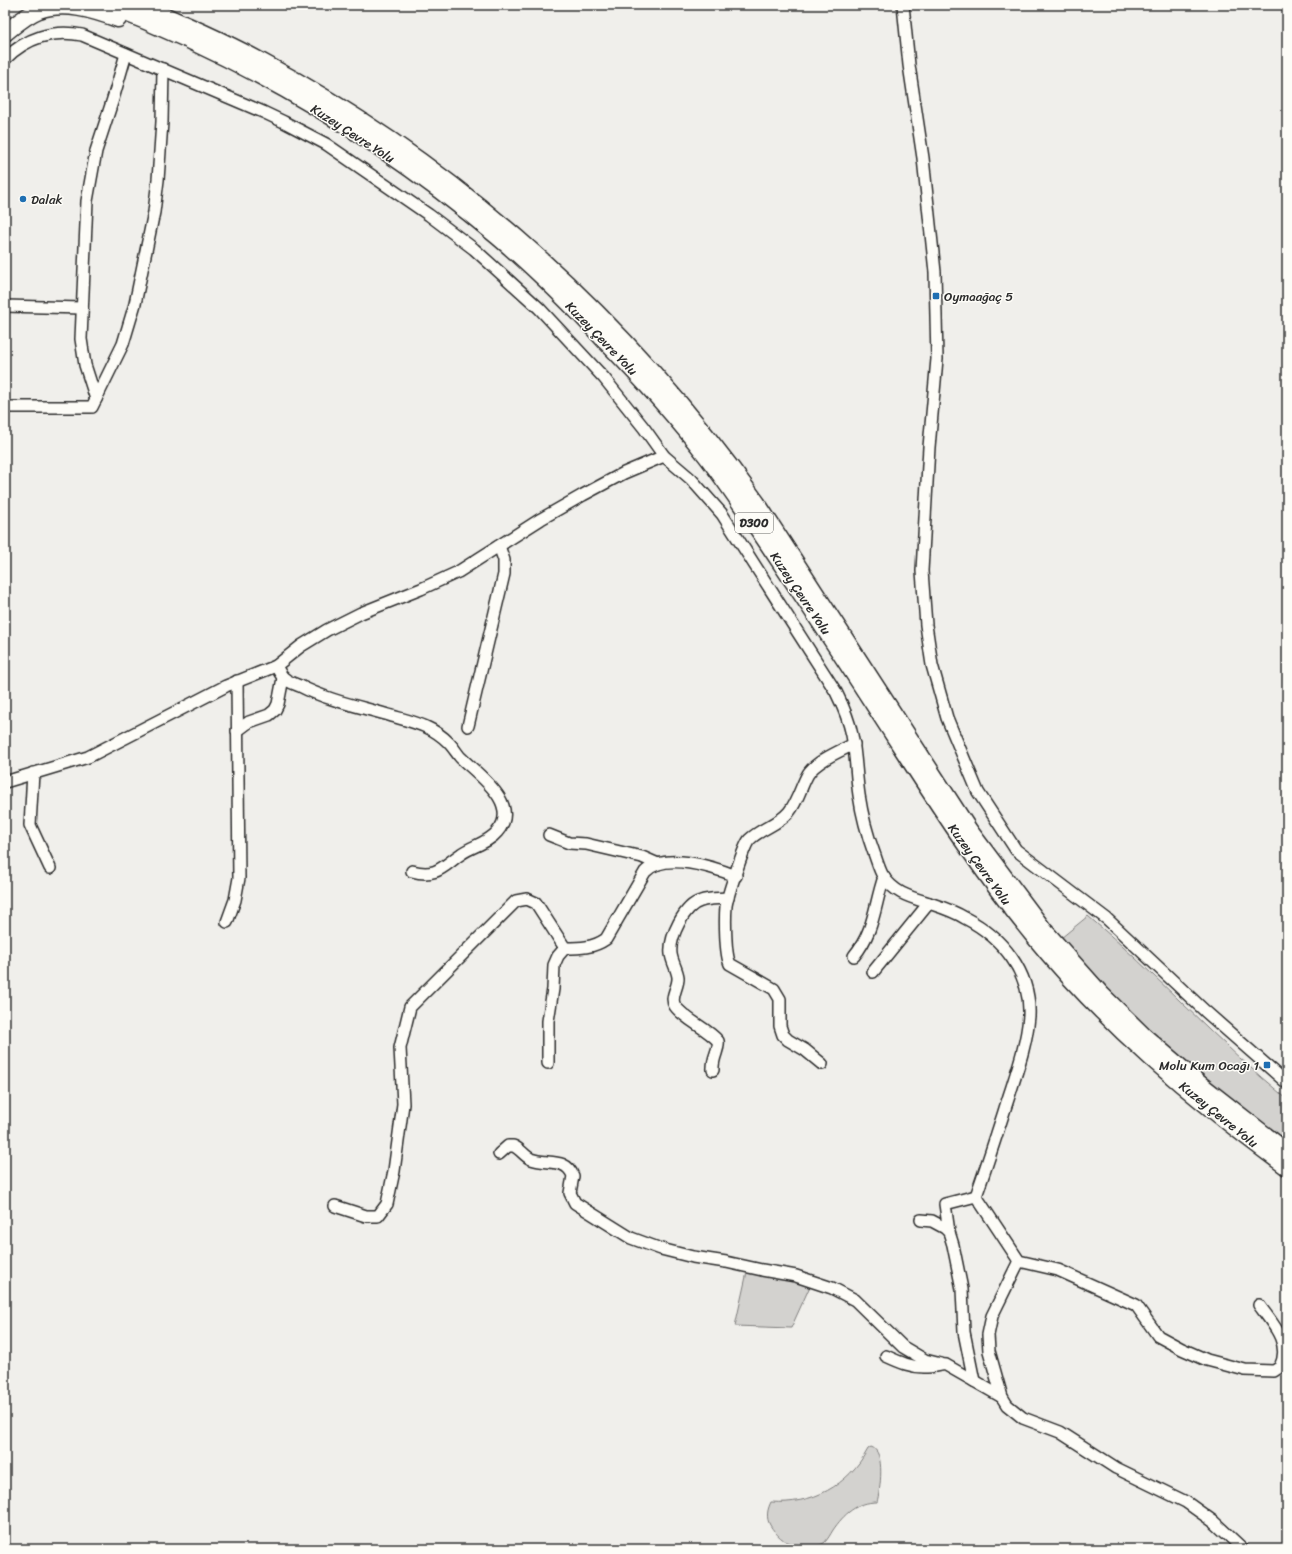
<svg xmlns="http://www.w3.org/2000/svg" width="1292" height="1554" font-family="Sriracha,sans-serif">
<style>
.green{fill:#d3d2cf;stroke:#7f7e7d}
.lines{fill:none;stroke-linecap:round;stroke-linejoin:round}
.minor-casing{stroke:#2b2b2b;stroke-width:14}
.highway-casing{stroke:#2b2b2b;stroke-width:19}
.minor{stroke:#fdfcf7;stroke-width:11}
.highway{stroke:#fdfcf7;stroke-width:16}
.poi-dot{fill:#1f6fb2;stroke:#fdfcf7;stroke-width:1.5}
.labels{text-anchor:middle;stroke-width:3;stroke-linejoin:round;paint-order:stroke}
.shield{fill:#fdfcf7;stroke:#6a6a68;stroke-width:1}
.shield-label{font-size:12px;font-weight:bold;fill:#2b2b2b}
.street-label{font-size:13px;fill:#2b2b2b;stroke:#fdfcf7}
.poi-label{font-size:13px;fill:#2b2b2b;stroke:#fdfcf7;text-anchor:start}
</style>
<rect width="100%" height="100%" fill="#f0efeb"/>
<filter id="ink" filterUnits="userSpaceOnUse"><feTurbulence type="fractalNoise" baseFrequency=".025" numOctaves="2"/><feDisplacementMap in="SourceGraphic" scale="8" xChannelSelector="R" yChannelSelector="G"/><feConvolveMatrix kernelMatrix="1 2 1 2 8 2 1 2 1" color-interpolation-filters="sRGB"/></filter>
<g filter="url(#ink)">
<g class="green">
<path d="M1088,916C1157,974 1217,1042 1287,1099V1145L1233,1104L1140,1022L1061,938Z"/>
<path d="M747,1272L758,1273L811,1284L791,1328L735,1326Z"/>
<path d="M871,1447C886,1451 880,1491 877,1502C857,1502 844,1514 833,1530C830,1535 828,1539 824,1543C804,1554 781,1544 770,1525C766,1518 767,1510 771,1502C812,1505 848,1486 868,1449Z"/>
</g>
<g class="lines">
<g class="minor-casing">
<g id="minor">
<path d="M903,5L909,65L923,158L935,272L937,359L929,447L922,571L926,625L932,665L947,718L978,792L1016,850L1107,919L1205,1011L1287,1083"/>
<path d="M5,59C26,38 53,29 82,35L263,112L284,122L326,144L429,215L474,249L539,308L604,378L644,428L664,456L691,479L722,514L836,692C843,706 849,720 852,735C856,755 856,775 859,795C862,815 867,834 874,853C877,861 879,869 883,876C894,893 910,897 929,903C941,907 954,911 965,918C1002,937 1031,972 1029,1016C1027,1042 1018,1068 1010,1093C999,1127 988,1162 976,1196"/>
<path d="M5,306L82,308"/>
<path d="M96,399L85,365L81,339L87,201L96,151L113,99L126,54"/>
<path d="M5,407H92L123,344L135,304L154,212L158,180L162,122L163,69"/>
<path d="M276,666C278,669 281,676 284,678C288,682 295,684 300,686C329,701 362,707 392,716C413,722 433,726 449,743C453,747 456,752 460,757C477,774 522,804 497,832C488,843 472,846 461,854C443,866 437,878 412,871"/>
<path d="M468,726L504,574V560L499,546"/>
<path d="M237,731L249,722L269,715L275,710L278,704L283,678"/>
<path d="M33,773L30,825L50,868"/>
<path d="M5,782L88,757L226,686L276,666L301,646L327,630L361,613L421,589L458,572L541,519L583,495L624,473L664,456"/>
<path d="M549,835L569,843L586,844L642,857L658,864"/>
<path d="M227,922L235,900L239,878L237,681"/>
<path d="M854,956C875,930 874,906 884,877"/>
<path d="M873,972L929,903"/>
<path d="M548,1063V1021L553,989L554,965L558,956L565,948"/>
<path d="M822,1064L805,1050L788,1040L783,1035L780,1026V999L774,989L730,964C725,954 725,918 726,906C727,897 744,846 749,840C761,828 778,825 789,812C798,801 801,786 808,774C816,761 840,751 854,744"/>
<path d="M713,1070C712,1057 720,1049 718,1041C707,1028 685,1020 675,1006C669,997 679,987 678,977C677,969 672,962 671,954C669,938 684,905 701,901C709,898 719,899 728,898"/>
<path d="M499,1154L508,1146H513C520,1148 524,1156 531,1159C546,1165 566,1157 573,1176L570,1193L575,1203L631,1238L661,1249L693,1257L726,1262L762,1270L796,1276L832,1288L855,1300L903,1347L925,1360L941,1364"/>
<path d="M976,1196L1019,1261L1058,1270L1136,1305L1158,1336L1182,1349L1207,1360L1245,1370L1274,1371L1280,1367C1292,1343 1272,1323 1259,1305"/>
<path d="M335,1206L366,1216H378L387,1204L394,1171L403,1104L400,1048L410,1007L516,901L527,899L536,903L565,948C580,948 593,948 606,939L645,872C664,851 713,867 736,876"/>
<path d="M921,1220L932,1221L945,1228L949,1232L953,1245L962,1289L964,1332L974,1381"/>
<path d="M949,1232L945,1204L976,1196"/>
<path d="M1019,1261L992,1316L988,1335L989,1351L1002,1397L1007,1405L1023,1418L1060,1432L1116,1468L1186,1502L1214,1522L1243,1549"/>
<path d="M886,1356C899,1362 912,1368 927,1367C934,1367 940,1364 946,1365L1002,1397"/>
</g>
</g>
<g class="highway-casing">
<g id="highway">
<path d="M106,5C248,60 382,139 498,237C537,270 573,306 607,343C643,380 677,418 708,458C738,498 766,541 794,583C832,640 869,697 905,753C945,815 985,876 1032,934C1106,1025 1193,1098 1287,1167"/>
<path d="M140,5C182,23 224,41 264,63C460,168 628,322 757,503L969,830L1044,930L1102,995L1144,1036L1200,1084L1287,1152"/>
<path d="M5,33C15,25 26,15 39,10C65,1 93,10 118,19"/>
</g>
</g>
<use href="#minor" class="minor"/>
<use href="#highway" class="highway"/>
</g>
</g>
<g class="poi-dot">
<circle cx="23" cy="199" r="4"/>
<rect x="932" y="292" width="8" height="8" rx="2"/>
<rect x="1263" y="1061" width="8" height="8" rx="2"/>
</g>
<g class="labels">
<rect class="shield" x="735" y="513" width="38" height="20" rx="3"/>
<g class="shield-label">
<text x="754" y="527">D300</text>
</g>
<g class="street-label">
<text transform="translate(353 133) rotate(33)" y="5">Kuzey Çevre Yolu</text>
<text transform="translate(602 338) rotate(46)" y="5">Kuzey Çevre Yolu</text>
<text transform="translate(801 593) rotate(56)" y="5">Kuzey Çevre Yolu</text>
<text transform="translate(980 864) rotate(54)" y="5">Kuzey Çevre Yolu</text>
<text transform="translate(1219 1114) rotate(39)" y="5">Kuzey Çevre Yolu</text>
</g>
<g class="poi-label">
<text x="31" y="204">Dalak</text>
<text x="944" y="301">Oymaağaç 5</text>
<text x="1259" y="1070" text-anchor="end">Molu Kum Ocağı 1</text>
</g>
</g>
<rect width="1292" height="1554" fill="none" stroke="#fdfcf7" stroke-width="20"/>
<rect x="10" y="10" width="1272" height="1534" fill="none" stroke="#2b2b2b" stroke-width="1.5" filter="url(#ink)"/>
</svg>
